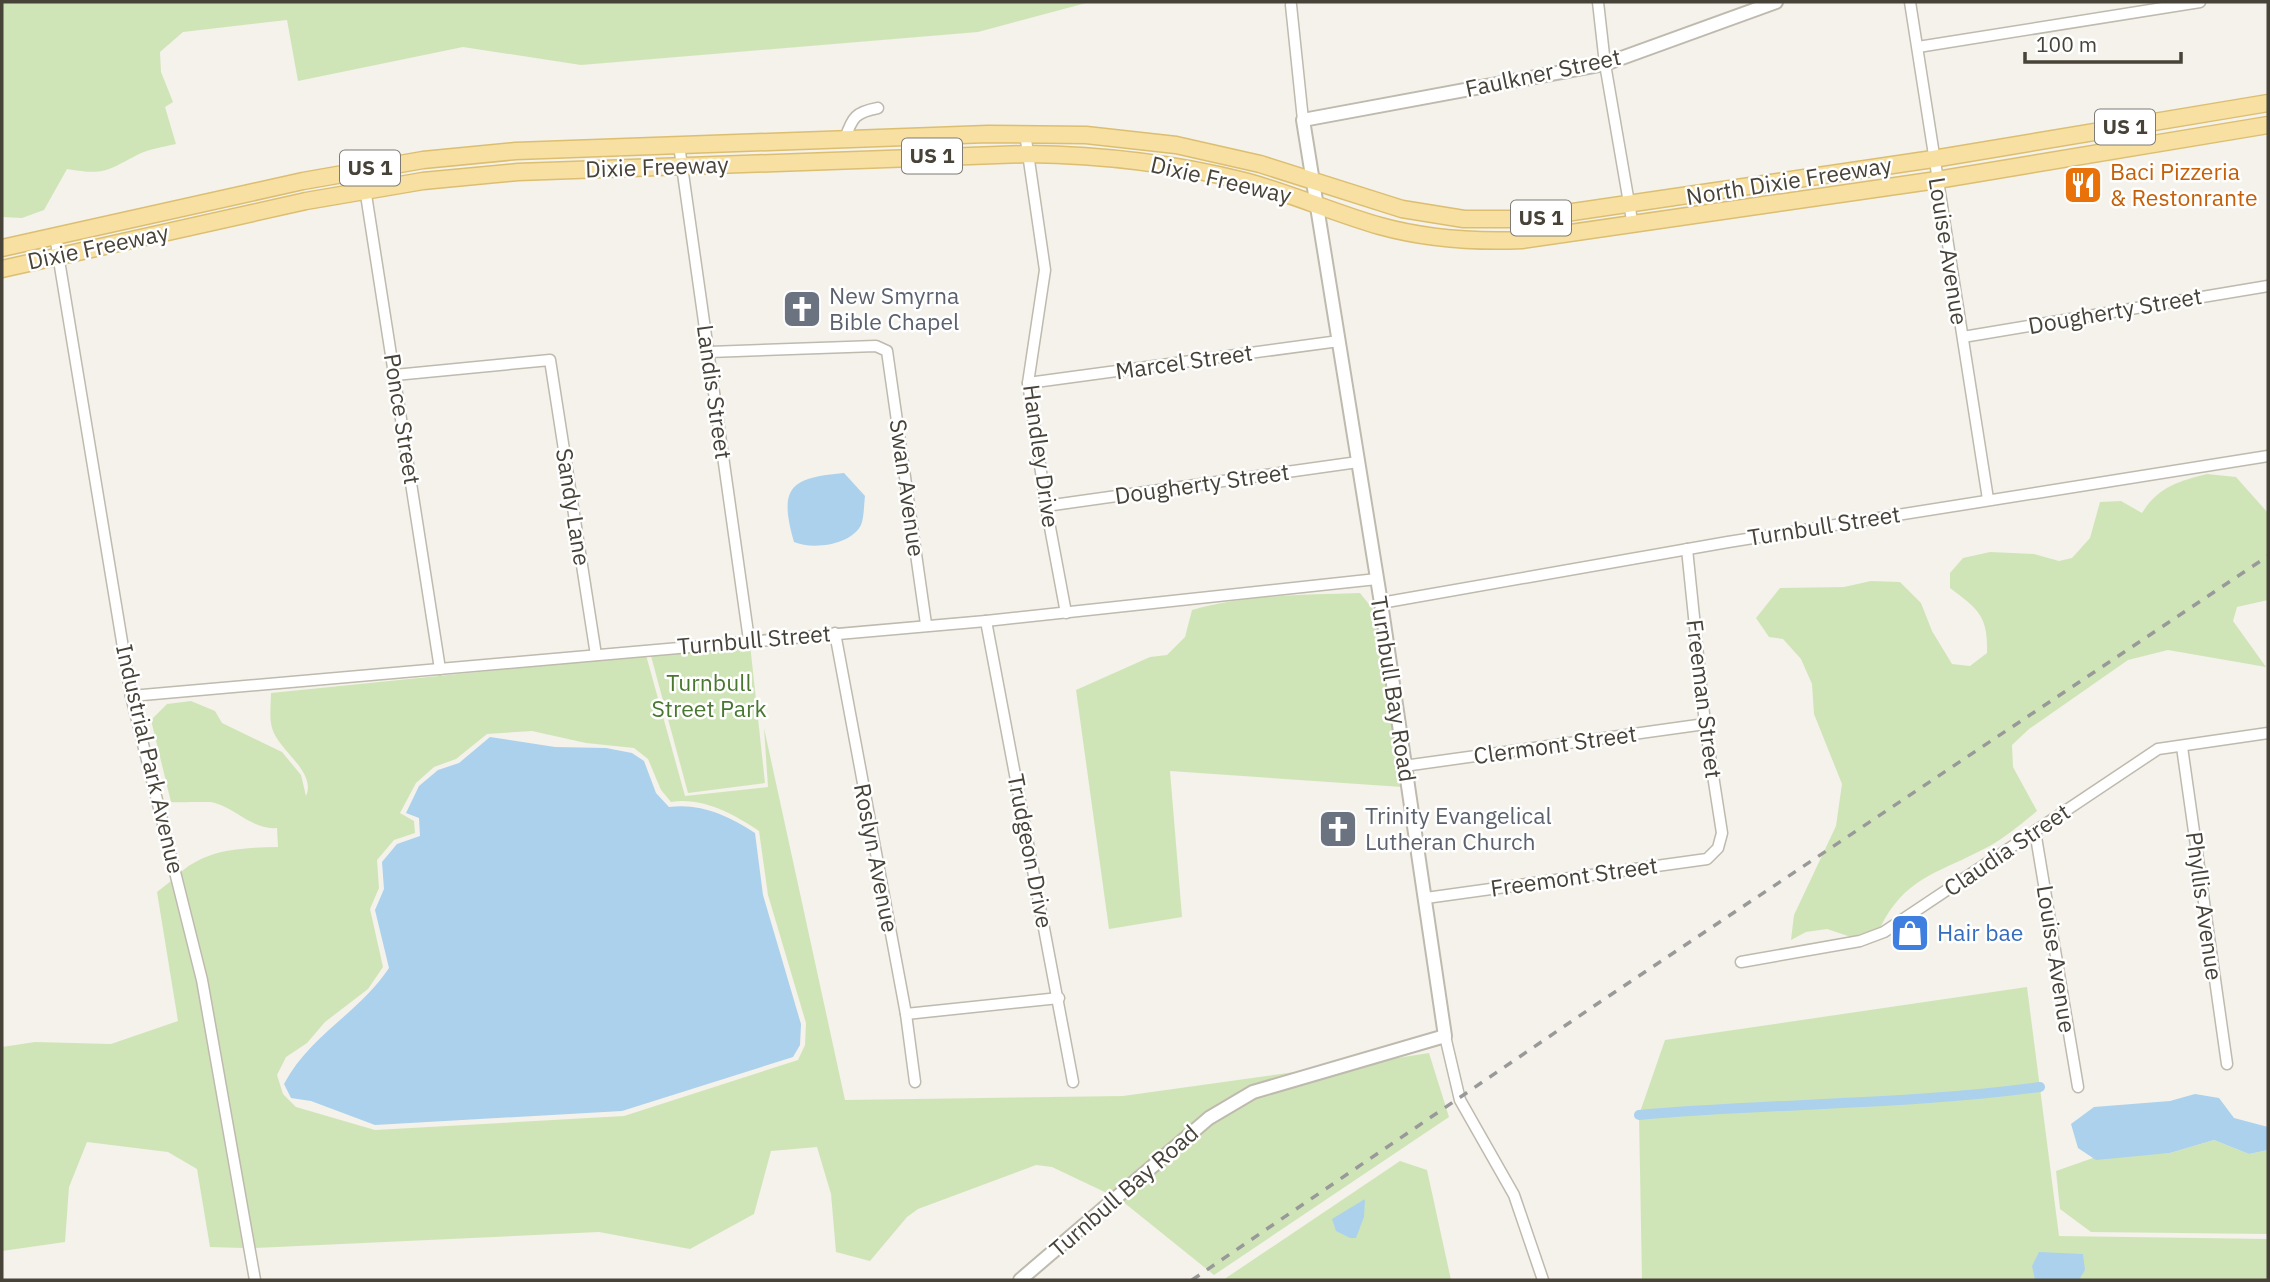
<svg xmlns="http://www.w3.org/2000/svg" width="2270" height="1282" font-family="'IBM Plex Sans',sans-serif">
<style>
.green{fill:#d0e5b7;fill-rule:evenodd}
.water{fill:#acd1ec}
.lines{fill:none;stroke-linecap:round;stroke-linejoin:round}
.canal{stroke:#acd1ec;stroke-width:10}
.minor-casing{stroke:#bfbaae;stroke-width:13}
.tertiary-casing{stroke:#bfbaae;stroke-width:16}
.primary-casing{stroke:#dcbe71;stroke-width:19}
.minor{stroke:#fff;stroke-width:10}
.tertiary{stroke:#fff;stroke-width:12}
.primary{stroke:#f7e0a1;stroke-width:16}
.rail{stroke:#999;stroke-width:3.5;stroke-dasharray:9 9;stroke-linecap:butt}
.labels{text-anchor:middle;stroke-width:5;stroke-linejoin:round;paint-order:stroke}
.shield{fill:#fff;stroke:#7f7b74;stroke-width:2}
.shield-label{font-size:21px;font-weight:bold;fill:#484339}
.street-label{font-size:23px;fill:#484339;stroke:#fff}
.food-label{font-size:23px;fill:#c56008;stroke:#fff;text-anchor:start}
.worship-label{font-size:23px;fill:#5b616d;stroke:#fff;text-anchor:start}
.park-label{font-size:23px;fill:#497730;stroke:#fff}
.shop-label{font-size:23px;fill:#366cbe;stroke:#fff;text-anchor:start}
</style>
<rect width="100%" height="100%" fill="#f4f2eb"/>
<g class="green">
<path d="M2,2H1090L978,32L581,65L463,47L298,81L287,20L183,32L160,52L161,72L173,102L165,107L176,144C163,147 148,149 137,155C105,172 104,175 67,169L44,210L22,218L2,217Z"/>
<path d="M2207,474L2236,477L2268,513V600L2237,607L2233,621L2266,667L2168,650L2128,660L2029,729L2012,745L2013,767L2037,811C2019,826 2001,841 1980,851C1935,874 1904,879 1880,928L1851,937L1827,929L1806,932L1791,940L1794,915L1836,826L1842,784L1814,714L1812,684L1801,659L1783,639L1769,637L1756,618L1780,588L1844,587L1871,581L1900,582L1921,603L1932,631L1952,664L1970,666L1987,653C1988,616 1979,610 1950,588V573L1963,558L1990,552L2034,554L2059,561L2072,558L2090,538L2100,502L2121,501L2142,513C2158,487 2179,481 2207,474Z"/>
<path d="M1360,593L1376,613L1402,787L1170,771L1182,917L1109,929L1076,690L1150,657L1167,655L1185,637L1192,610C1247,594 1303,595 1360,593Z"/>
<path d="M750,644L765,783L688,793L651,656Z"/>
<path d="M646,655L685,796L768,787L764,728L845,1100L1123,1096L1309,1070L1249,1087L1111,1195L1052,1167L1036,1165L918,1209L907,1217L870,1261L836,1252L831,1194L817,1147L771,1151L754,1214L690,1249L599,1232L255,1248L208,979L181,872C209,848 244,848 278,847L277,828C253,830 238,810 215,803C210,801 181,803 171,802L151,720L167,704L191,701L215,711L222,723L282,752L301,775L306,796C317,772 278,750 272,728C269,717 271,704 271,693ZM532,731L586,743L634,748L648,759L661,790L671,802C703,797 733,814 759,831L768,895L806,1023L805,1045L798,1060L624,1116L375,1130L296,1107L283,1094L277,1075L286,1057L307,1043L325,1022L368,989L383,967L370,909L379,888L377,860L394,840L415,833L414,821L400,813L416,783L434,767L456,759L487,734Z"/>
<path d="M171,881L196,980L243,1248L210,1247L197,1169L168,1152L87,1142L69,1187L65,1242L2,1251V1047L35,1042L111,1044L178,1021L157,892Z"/>
<path d="M2027,987L2059,1236L2268,1239V1280H1642L1639,1115L1665,1040Z"/>
<path d="M1429,1053L1449,1117L1214,1275L1122,1201C1152,1174 1182,1142 1216,1120C1275,1082 1359,1063 1429,1053Z"/>
<path d="M2214,1140L2249,1154L2268,1150V1234L2091,1232L2060,1209L2056,1171L2093,1158L2170,1153Z"/>
<path d="M1400,1161L1427,1170L1451,1280H1223Z"/>
</g>
<g class="water">
<path d="M844,473L865,496C864,504 864,518 861,525C851,545 813,550 794,542C778,486 791,478 844,473Z"/>
<path d="M490,737L555,747L606,748L632,753L644,761L656,793L669,807C701,803 729,816 755,833L763,895L801,1024L800,1045L793,1057L622,1111L375,1125L311,1101L291,1098L284,1084C310,1035 358,1014 389,968L375,910L384,889L382,862L397,844L420,836L419,818L406,813L419,786L438,770L459,763Z"/>
<path d="M2195,1094L2219,1098L2234,1118L2268,1127V1150L2249,1154L2214,1140L2170,1153L2096,1160L2078,1148L2071,1124L2094,1107L2170,1101Z"/>
<path d="M1365,1199L1364,1217L1356,1238H1350L1336,1231L1332,1219Z"/>
<path d="M2039,1252L2083,1254L2085,1270L2079,1280H2035L2032,1266Z"/>
</g>
<g class="lines">
<path class="canal" d="M1639,1115C1773,1103 1908,1105 2040,1087"/>
<g class="minor-casing">
<g id="minor">
<path d="M1598,2L1605,64L1633,226"/>
<path d="M1910,2L1988,499"/>
<path d="M1291,5L1303,120"/>
<path d="M1918,47L2200,2"/>
<path d="M1025,133L1045,270L1028,383L1046,506L1066,613"/>
<path d="M845,139C852,117 856,112 878,108"/>
<path d="M679,145L749,640"/>
<path d="M362,169L440,669"/>
<path d="M55,236L131,696L202,980L255,1280"/>
<path d="M1963,337L2268,286"/>
<path d="M709,352L876,346L887,351L926,624"/>
<path d="M395,375L550,360L596,655"/>
<path d="M1028,383L1339,341"/>
<path d="M1046,506L1358,462"/>
<path d="M1381,603L1728,542L2268,456"/>
<path d="M986,621L1073,1082"/>
<path d="M835,633L906,1014L915,1082"/>
<path d="M131,696L986,621L1377,579"/>
<path d="M2182,747L2227,1064"/>
<path d="M1404,766L1705,724"/>
<path d="M2035,831L2078,1087"/>
<path d="M1426,898L1707,859L1718,848L1722,833L1705,724L1687,549"/>
<path d="M1741,962L1860,941L1884,932L2158,749L2268,733"/>
<path d="M906,1014L1059,998"/>
<path d="M1445,1036L1460,1100L1514,1195L1543,1280"/>
</g>
</g>
<g class="tertiary-casing">
<path id="tertiary" d="M1020,1280L1209,1118L1253,1092L1445,1036L1381,603L1303,120L1605,64L1776,2"/>
</g>
<g class="primary-casing">
<g id="primary">
<path d="M2,248L303,181L423,160L516,151L988,134L1086,135L1176,145L1260,164L1402,209L1464,219H1525L1933,159L2268,103"/>
<path d="M2,269L306,201L423,181L518,172L1028,154C1101,155 1173,163 1244,181C1290,193 1334,213 1380,226C1427,239 1474,242 1522,240L1937,180L2268,125"/>
</g>
</g>
<use href="#minor" class="minor"/>
<use href="#tertiary" class="tertiary"/>
<use href="#primary" class="primary"/>
<path class="rail" d="M1192,1280L1594,1006L2268,556"/>
</g>
<defs>
<g id="restaurant-square" transform="scale(2.0125)"><rect x="-9" y="-9" width="18" height="18" rx="4" fill="#e8710a" stroke="#fff"/><path d="M-5-6h1v4h1v-4h1v4h1v-4h1v5L-1.5 .5V6h-2V.5L-5-1ZM5-6V6H3V1.5H1.5Q1.5-4 5-6Z" fill="#fff"/></g>
<g id="church-square" transform="scale(2.0125)"><rect x="-9" y="-9" width="18" height="18" rx="4" fill="#6b7280" stroke="#fff"/><path d="M-1.2-6h2.4v3.5h3.3v2.4h-3.3V6h-2.4V-.1h-3.3v-2.4h3.3Z" fill="#fff"/></g>
<g id="shop-square" transform="scale(2.0125)"><rect x="-9" y="-9" width="18" height="18" rx="4" fill="#3f7fe0" stroke="#fff"/><path d="M-5-2.5h2.3a2.7 3.5 0 0 1 5.4 0H5L5.5 6h-11ZM-1.5-2.5h3a1.5 2.3 0 0 0-3 0Z" fill="#fff"/></g>
</defs>
<g fill-rule="evenodd">
<use href="#restaurant-square" x="2083" y="185"/>
<use href="#church-square" x="802" y="309"/>
<use href="#church-square" x="1338" y="829"/>
<use href="#shop-square" x="1910" y="933"/>
</g>
<g class="labels">
<g class="shield">
<rect x="2095" y="109.5" width="60" height="35" rx="5"/>
<rect x="902" y="138.5" width="60" height="35" rx="5"/>
<rect x="340" y="150.5" width="60" height="35" rx="5"/>
<rect x="1511" y="200.5" width="60" height="35" rx="5"/>
</g>
<g class="shield-label">
<text x="2125" y="134">US 1</text>
<text x="932" y="163">US 1</text>
<text x="370" y="175">US 1</text>
<text x="1541" y="225">US 1</text>
</g>
<g class="street-label">
<text transform="translate(1543 73) rotate(-12)" y="8">Faulkner Street</text>
<text transform="translate(657 167) rotate(-2)" y="8">Dixie Freeway</text>
<text transform="translate(1221 180) rotate(13)" y="8">Dixie Freeway</text>
<text transform="translate(1789 181) rotate(-9)" y="8">North Dixie Freeway</text>
<text transform="translate(98 247) rotate(-12)" y="8">Dixie Freeway</text>
<text transform="translate(1948 251) rotate(81)" y="8">Louise Avenue</text>
<text transform="translate(2115 311) rotate(-10)" y="8">Dougherty Street</text>
<text transform="translate(1184 362) rotate(-8)" y="8">Marcel Street</text>
<text transform="translate(714 392) rotate(82)" y="8">Landis Street</text>
<text transform="translate(402 419) rotate(81)" y="8">Ponce Street</text>
<text transform="translate(1041 456) rotate(82)" y="8">Handley Drive</text>
<text transform="translate(1202 484) rotate(-8)" y="8">Dougherty Street</text>
<text transform="translate(907 488) rotate(82)" y="8">Swan Avenue</text>
<text transform="translate(573 507) rotate(81)" y="8">Sandy Lane</text>
<text transform="translate(1824 526) rotate(-9)" y="8">Turnbull Street</text>
<text transform="translate(754 640) rotate(-5)" y="8">Turnbull Street</text>
<text transform="translate(1393 689) rotate(81)" y="8">Turnbull Bay Road</text>
<text transform="translate(1704 699) rotate(83)" y="8">Freeman Street</text>
<text transform="translate(1555 745) rotate(-8)" y="8">Clermont Street</text>
<text transform="translate(150 759) rotate(77)" y="8">Industrial Park Avenue</text>
<text transform="translate(2007 850) rotate(-34)" y="8">Claudia Street</text>
<text transform="translate(1030 851) rotate(79)" y="8">Trudgeon Drive</text>
<text transform="translate(876 858) rotate(79)" y="8">Roslyn Avenue</text>
<text transform="translate(1574 877) rotate(-8)" y="8">Freemont Street</text>
<text transform="translate(2204 906) rotate(82)" y="8">Phyllis Avenue</text>
<text transform="translate(2056 959) rotate(81)" y="8">Louise Avenue</text>
<text transform="translate(1124 1191) rotate(-41)" y="8">Turnbull Bay Road</text>
</g>
<g class="food-label">
<text x="2110" y="180">Baci Pizzeria<tspan x="2110" dy="26">&amp; Restonrante</tspan></text>
</g>
<g class="worship-label">
<text x="829" y="304">New Smyrna<tspan x="829" dy="26">Bible Chapel</tspan></text>
<text x="1365" y="824">Trinity Evangelical<tspan x="1365" dy="26">Lutheran Church</tspan></text>
</g>
<g class="park-label">
<text x="709" y="691">Turnbull<tspan x="709" dy="26">Street Park</tspan></text>
</g>
<g class="shop-label">
<text x="1937" y="941">Hair bae</text>
</g>
</g>
<rect width="2270" height="1282" fill="none" stroke="#484339" stroke-width="7"/>
<path d="M2025 52v10h156v-10" fill="none" stroke="#484339" stroke-width="3.5"/>
<text x="2036" y="52" font-size="21" fill="#484339" stroke="#ffffff" stroke-width="5" paint-order="stroke">100 m</text>
</svg>
